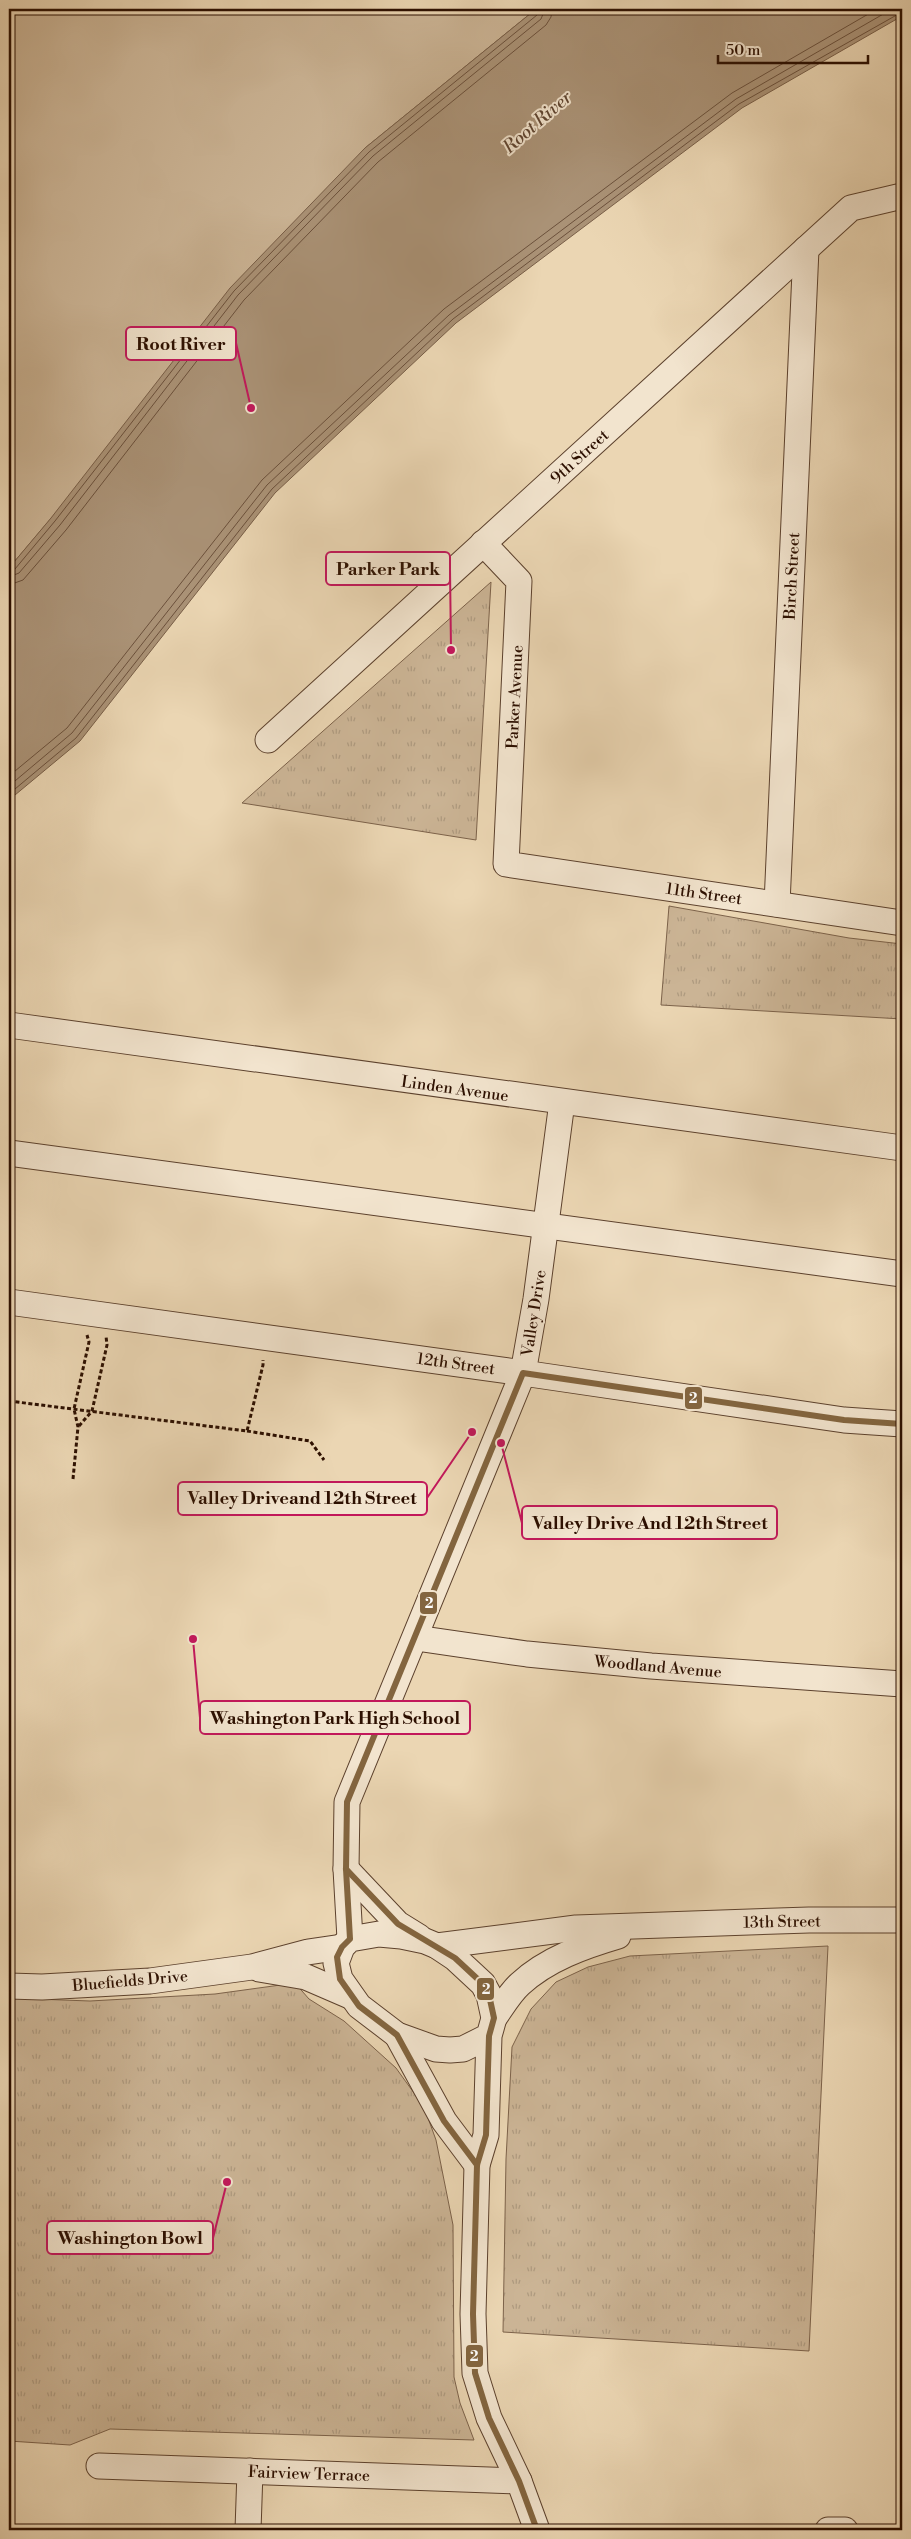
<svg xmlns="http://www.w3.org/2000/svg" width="911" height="2539" font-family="'Libre Bodoni',serif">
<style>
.green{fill:#cbb495;stroke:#7c624a}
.park{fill:url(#park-tufts);stroke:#7c624a}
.water{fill:#aa9276;stroke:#785e47}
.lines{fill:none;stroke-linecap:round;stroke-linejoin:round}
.shore{stroke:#6b503b;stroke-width:1}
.minor-casing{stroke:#5c412d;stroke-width:27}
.path{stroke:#2c0f00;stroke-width:3;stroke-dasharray:4 2.5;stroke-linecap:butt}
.minor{stroke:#f2e4ce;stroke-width:25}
.bus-1-casing{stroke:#f2e4ce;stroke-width:10}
.bus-1{stroke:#83653f;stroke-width:6}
.labels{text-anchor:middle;stroke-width:4;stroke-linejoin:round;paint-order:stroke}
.street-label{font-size:16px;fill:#2c0f00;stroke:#f2e4ce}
.water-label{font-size:18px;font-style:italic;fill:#5e432f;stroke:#f2e4ce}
.leader{fill:none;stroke:#c2185b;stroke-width:2}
.callout-dot{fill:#c2185b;stroke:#f2e4ce;stroke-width:2}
.callout{fill:#f2e4ce;stroke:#c2185b;stroke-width:2}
.callout-label{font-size:18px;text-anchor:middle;font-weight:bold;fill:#2c0f00}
.line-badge{stroke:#f2e4ce;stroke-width:2}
.badge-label{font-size:14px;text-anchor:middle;font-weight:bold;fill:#fff}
</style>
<defs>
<pattern id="park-tufts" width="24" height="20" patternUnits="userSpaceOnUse" patternTransform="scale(1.25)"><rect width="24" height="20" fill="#cbb495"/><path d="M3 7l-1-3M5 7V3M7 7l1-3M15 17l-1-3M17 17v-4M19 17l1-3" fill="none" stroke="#ae9a7f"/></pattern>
</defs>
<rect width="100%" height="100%" fill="#ebd6b3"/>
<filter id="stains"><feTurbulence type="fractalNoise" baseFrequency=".004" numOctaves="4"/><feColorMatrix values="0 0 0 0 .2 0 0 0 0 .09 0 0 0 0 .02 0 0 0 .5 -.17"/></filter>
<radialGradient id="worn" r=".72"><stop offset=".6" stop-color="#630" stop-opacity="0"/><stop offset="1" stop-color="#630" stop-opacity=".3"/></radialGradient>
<path class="green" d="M9,9H536L365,148L9,568Z"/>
<g class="park">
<path d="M491,582L476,840L242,803Z"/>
<path d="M669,906L849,938L902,944V1019L661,1005Z"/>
<path d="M828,1946L809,2351L503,2332L506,2159L512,2047L531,2009L556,1982L588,1967L630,1956Z"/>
<path d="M295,1983L309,1999L344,2021L396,2068L424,2107L436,2140L453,2225L454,2377L460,2403L474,2440L110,2429L70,2445L9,2441V1998L90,2001L215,1994Z"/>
</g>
<path class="water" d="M536,9H902V16L742,108L456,323L275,493L80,741L9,800V568L51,518L230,288L365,148Z"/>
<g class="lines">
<g class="shore">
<path d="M9,571L15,569L55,521L234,291L369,152L537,15L539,9"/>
<path d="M9,577L19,573L60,525L238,295L373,156L541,19L545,9"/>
<path d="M9,585L23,580L66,530L244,300L378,162L546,25L551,17L552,9"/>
<path d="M9,776L67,728L262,480L444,309L732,93L877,9"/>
<path d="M9,786L72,733L267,485L449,315L736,99L892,9"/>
<path d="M9,794L76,738L272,489L453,319L739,104L902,12"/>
</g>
<g class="minor-casing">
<g id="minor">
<path d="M483,543L519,581L506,864L902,923"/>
<path d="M268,740L851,208L902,196"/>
<path d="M777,904L806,249"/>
<path d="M9,1025L902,1148"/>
<path d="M9,1153L902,1274"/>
<path d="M9,1302L523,1373L844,1420L902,1424"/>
<path d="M416,1638L527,1654L651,1666L902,1684"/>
<path d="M346,1869L398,1924L419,1937"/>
<path d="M350,1939L346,1869L347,1802L523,1373L536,1299L562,1102"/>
<path d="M437,1946L576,1928L809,1920H902"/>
<path d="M259,1969L306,1977L350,1996"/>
<path d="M9,1986L42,1987L150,1981L252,1967L308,1952L342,1947"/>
<path d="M494,2018C502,2007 510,1993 520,1984C547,1959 584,1946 618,1936"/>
<path d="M397,2035L444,2121L477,2165"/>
<path d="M489,2036L463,2049L450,2050L436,2049L397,2035L359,2006L340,1979L336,1963L342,1947L350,1939L379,1934L401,1936L425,1941L437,1946L455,1958L483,1984L489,1995L494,2018L489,2036L486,2135L477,2165L473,2314L475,2373L489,2418L519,2481L537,2530"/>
<path d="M99,2466L519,2481"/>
<path d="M248,2530L250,2471"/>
<path d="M828,2530H845"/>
</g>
</g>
<g class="path">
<path d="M9,1401L247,1431L263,1365V1360"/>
<path d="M79,1426L92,1411L107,1345L106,1336"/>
<path d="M247,1431L310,1441L324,1460"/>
<path d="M73,1479L78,1427L74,1409L89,1342L87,1335"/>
</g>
<use href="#minor" class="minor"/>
<g class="bus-1-casing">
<g id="bus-1">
<path d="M346,1869L398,1924L455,1958L483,1984L489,1995L494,2018L489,2036L486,2135L477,2165L473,2314L475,2373L489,2418L519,2481L537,2530"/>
<path d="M477,2165L444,2121L397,2035L359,2006L340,1979L337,1957L342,1947L350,1939L346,1869L347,1802L523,1373L844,1420L902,1424"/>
</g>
</g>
<use href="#bus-1" class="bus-1"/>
</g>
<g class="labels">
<g class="street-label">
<text transform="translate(579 456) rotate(-42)" y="6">9th Street</text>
<text transform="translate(791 576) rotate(-87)" y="6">Birch Street</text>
<text transform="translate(514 697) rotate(-87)" y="6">Parker Avenue</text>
<text transform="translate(704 893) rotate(8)" y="6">11th Street</text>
<text transform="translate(455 1088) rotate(8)" y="6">Linden Avenue</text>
<text transform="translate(533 1313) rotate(-81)" y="6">Valley Drive</text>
<text transform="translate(456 1363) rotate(8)" y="6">12th Street</text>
<text transform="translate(658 1666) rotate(5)" y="6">Woodland Avenue</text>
<text transform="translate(782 1921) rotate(-1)" y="6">13th Street</text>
<text transform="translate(130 1980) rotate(-5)" y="6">Bluefields Drive</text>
<text transform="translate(309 2473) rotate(2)" y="6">Fairview Terrace</text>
</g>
<g class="water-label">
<text transform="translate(537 122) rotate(-41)" y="6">Root River</text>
</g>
</g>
<path class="leader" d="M251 408L236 343M451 650L450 569M472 1432L427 1498M501 1443L522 1523M193 1639L200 1718M227 2182L213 2238"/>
<g class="callout-dot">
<circle cx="251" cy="408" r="5"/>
<circle cx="451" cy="650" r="5"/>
<circle cx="472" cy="1432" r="5"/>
<circle cx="501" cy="1443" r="5"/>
<circle cx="193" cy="1639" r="5"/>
<circle cx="227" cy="2182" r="5"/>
</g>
<g class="callout">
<rect x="126" y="327" width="110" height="33" rx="5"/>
<rect x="326" y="552" width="124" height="33" rx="5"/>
<rect x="178" y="1482" width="249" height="33" rx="5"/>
<rect x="522" y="1506" width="255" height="33" rx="5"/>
<rect x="200" y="1701" width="270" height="33" rx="5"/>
<rect x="47" y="2221" width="166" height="33" rx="5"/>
</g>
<g class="callout-label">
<text x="181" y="350">Root River</text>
<text x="388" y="575">Parker Park</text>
<text x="302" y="1504">Valley Driveand 12th Street</text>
<text x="650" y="1529">Valley Drive And 12th Street</text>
<text x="335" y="1724">Washington Park High School</text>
<text x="130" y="2244">Washington Bowl</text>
</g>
<g class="line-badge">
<rect x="684" y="1386" width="19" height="24" rx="5" fill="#83653f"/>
<rect x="419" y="1591" width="19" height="24" rx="5" fill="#83653f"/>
<rect x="476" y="1977" width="19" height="24" rx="5" fill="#83653f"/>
<rect x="465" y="2344" width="19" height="24" rx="5" fill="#83653f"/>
</g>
<g class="badge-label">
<text x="693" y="1403">2</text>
<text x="429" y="1608">2</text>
<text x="486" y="1994">2</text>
<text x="474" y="2361">2</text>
</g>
<rect width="911" height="2539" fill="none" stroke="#ebd6b3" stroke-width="30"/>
<rect x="10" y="10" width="891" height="2519" fill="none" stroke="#2c0f00" stroke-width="2.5"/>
<rect x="15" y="15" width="881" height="2509" fill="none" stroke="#2c0f00"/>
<path d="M718 55v8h150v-8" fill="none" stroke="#2c0f00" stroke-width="2.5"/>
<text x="726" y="55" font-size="15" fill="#2c0f00" stroke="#f2e4ce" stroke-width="4" paint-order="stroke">50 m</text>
<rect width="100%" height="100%" filter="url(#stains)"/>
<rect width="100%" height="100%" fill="url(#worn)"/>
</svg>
